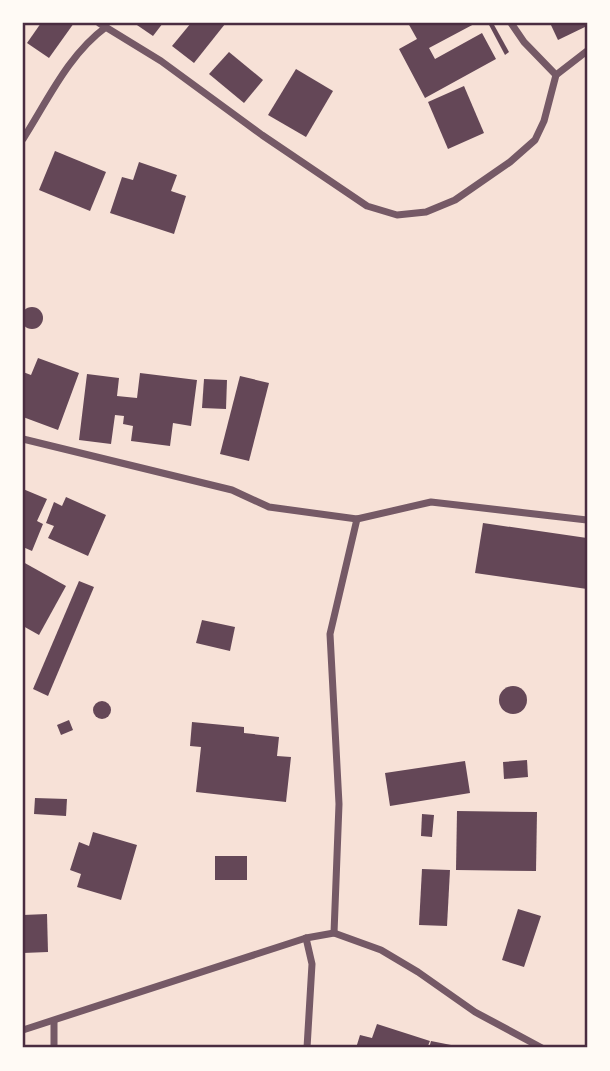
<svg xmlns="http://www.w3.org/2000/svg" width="610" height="1071" font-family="'Titillium Web',sans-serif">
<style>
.building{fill:#644757}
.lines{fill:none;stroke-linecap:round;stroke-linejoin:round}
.minor{stroke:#755966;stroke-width:7}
.neatline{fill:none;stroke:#4a2c40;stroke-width:2.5}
</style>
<rect width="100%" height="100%" fill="#f7e1d7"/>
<g class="building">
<path d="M41,23H74L49,58L27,43Z"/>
<path d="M134,23H163L153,36Z"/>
<path d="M191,23L225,24L194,63L172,46Z"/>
<path d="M408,23H476L429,48L435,59L482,33L496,59L425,98L399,49L417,39Z"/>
<path d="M488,23H493L509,52L505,55Z"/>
<path d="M550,23H587V26L558,40Z"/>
<path d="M229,52L263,80L244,103L209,74Z"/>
<path d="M296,69L333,91L306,137L268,115Z"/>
<path d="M464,86L484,133L448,149L428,102Z"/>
<path d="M55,151L106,172L90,211L39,190Z"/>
<path d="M139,162L177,175L171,191L186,196L174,234L110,213L122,177L133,180Z"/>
<circle cx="32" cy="318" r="11"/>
<path d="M38,358L79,373L58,430L23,417V372L31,375Z"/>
<path d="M140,373L197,380L191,426L173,423L170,446L131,441L133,426L123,424L124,416L115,415L111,444L79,440L87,374L119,378L117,396L137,398Z"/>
<path d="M240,376L269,383L249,461L220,454Z"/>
<path d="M204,379L227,380L226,409L202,408Z"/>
<path d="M23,489L47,499L37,521L43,524L32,551L23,547Z"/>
<path d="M66,497L106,515L88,556L48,538L54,526L46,523L54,502L62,506Z"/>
<path d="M483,523L587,538V589L475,573Z"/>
<path d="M23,562L66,586L39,635L23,626Z"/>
<path d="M79,581L94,587L48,696L33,689Z"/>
<path d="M202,620L235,627L230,651L196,643Z"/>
<circle cx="513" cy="700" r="14"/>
<circle cx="102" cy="710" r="9"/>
<path d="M69,720L73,730L61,735L57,725Z"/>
<path d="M192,722L244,727V733L279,737L277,756L291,757L286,802L196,792L201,747L190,746Z"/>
<path d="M527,760L528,777L504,779L503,762Z"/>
<path d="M465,761L470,793L390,806L385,773Z"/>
<path d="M35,798L67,799L66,816L34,814Z"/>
<path d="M457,811L537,812L536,871L456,870Z"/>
<path d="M422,814L434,815L432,837L421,836Z"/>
<path d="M93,832L137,845L121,900L77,887L81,874L70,870L79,842L89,846Z"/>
<rect x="215" y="856" width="32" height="24"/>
<path d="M422,869L450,870L447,926L419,925Z"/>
<path d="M518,909L541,916L524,967L502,960Z"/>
<path d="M47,914L48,952L23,953V915Z"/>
<path d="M377,1024L430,1041L427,1048H356L360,1035L372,1038Z"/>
<path d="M431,1041L461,1047V1048H429Z"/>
</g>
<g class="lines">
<g class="minor">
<path d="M99,23L161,61L262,135L367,206L397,215L426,212L455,200L510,162L535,140L544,121L556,75L587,51"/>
<path d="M511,23L524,42L556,75"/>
<path d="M23,139C48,100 68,55 106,27"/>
<path d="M23,439L232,490L269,507L357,519L431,502L587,520"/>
<path d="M334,933L339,804L330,634L357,519"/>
<path d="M306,938L312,964L307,1048"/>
<path d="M54,1021V1048"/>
<path d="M23,1030L306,938L334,933L381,950L418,972L475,1012L542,1048"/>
</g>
</g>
<rect width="610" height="1071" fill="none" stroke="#fffaf5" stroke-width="49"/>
<rect x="24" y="24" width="562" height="1022" class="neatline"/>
</svg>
